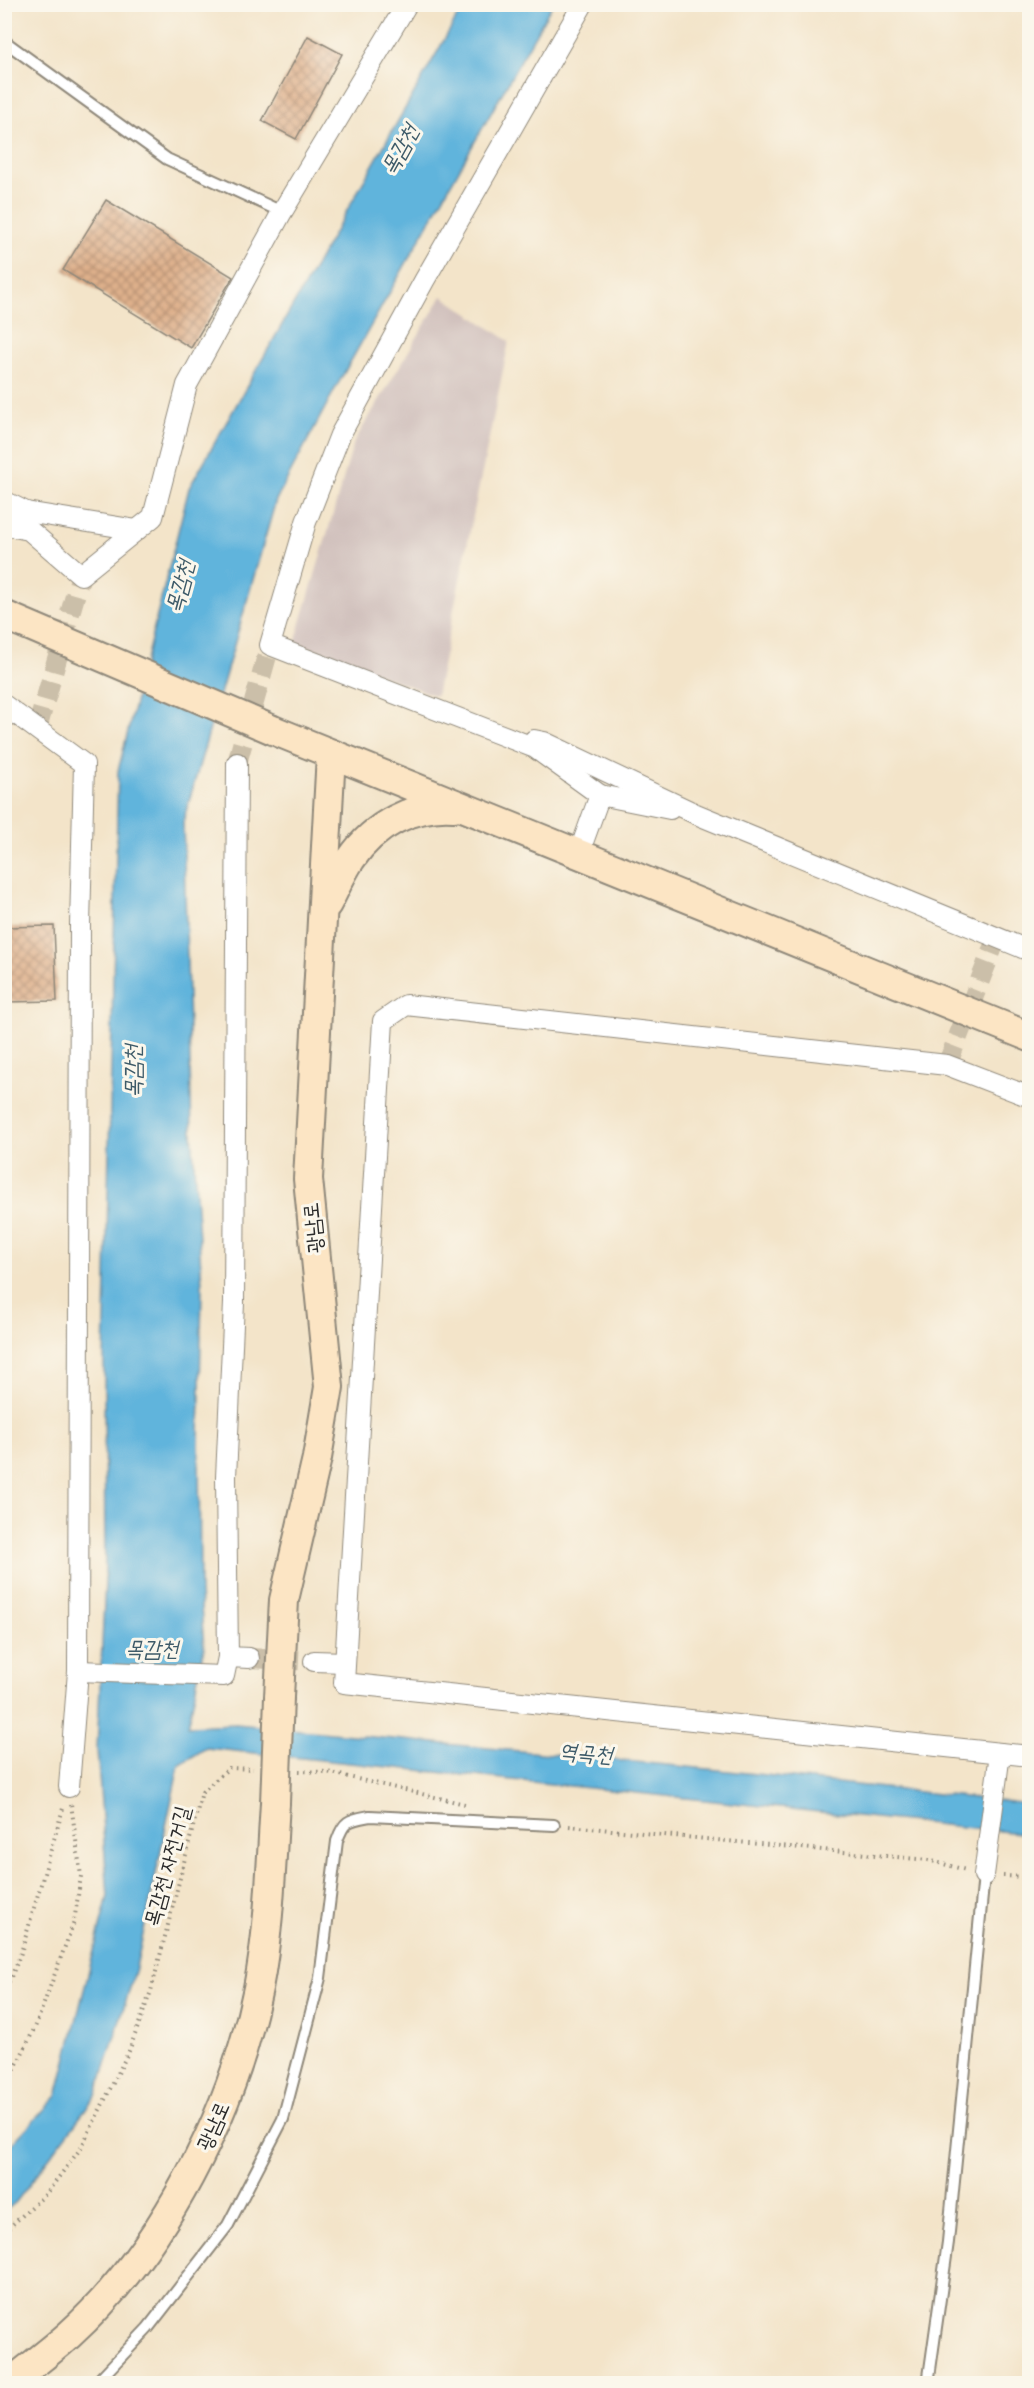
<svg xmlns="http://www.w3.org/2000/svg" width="1034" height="2388" font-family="'Indie Flower','Poor Story',sans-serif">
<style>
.industrial{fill:#d0c0bc}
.water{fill:#61b4dc;stroke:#467084;stroke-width:1.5}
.building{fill:url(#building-cross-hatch)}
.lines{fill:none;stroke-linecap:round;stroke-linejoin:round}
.street-tunnel{stroke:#cbbfa9;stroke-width:20;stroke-dasharray:20 10;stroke-linecap:butt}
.lane-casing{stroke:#8f887a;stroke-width:14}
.street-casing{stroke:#8f887a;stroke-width:22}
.secondary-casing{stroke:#8f887a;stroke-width:32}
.path{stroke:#8f887a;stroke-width:4;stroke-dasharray:1.5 4.5;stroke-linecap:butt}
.lane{stroke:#fff;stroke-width:10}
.street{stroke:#fff;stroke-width:20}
.secondary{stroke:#fce5c4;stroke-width:28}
.secondary-bridge-casing{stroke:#8f887a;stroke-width:32;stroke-linecap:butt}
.secondary-bridge{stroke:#fce5c4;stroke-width:28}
.labels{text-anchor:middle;stroke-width:6;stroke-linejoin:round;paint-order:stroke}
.street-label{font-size:21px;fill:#2b2b2b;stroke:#fbf7ec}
.water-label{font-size:22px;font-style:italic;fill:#3e5b69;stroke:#fbf7ec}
</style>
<defs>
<pattern id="building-cross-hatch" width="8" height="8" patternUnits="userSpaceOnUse" patternTransform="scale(1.5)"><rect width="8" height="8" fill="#deb08b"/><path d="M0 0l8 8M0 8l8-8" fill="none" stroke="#b48f72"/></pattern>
</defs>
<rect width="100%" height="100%" fill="#fbf7ec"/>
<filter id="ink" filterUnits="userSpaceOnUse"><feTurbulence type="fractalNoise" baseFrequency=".0167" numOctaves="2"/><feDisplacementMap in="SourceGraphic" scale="12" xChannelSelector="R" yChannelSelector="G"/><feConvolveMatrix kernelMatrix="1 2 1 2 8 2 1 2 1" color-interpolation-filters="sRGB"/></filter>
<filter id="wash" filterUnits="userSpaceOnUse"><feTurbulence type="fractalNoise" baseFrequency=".008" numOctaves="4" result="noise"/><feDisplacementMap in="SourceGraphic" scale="24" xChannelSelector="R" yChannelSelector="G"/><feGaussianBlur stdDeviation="1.35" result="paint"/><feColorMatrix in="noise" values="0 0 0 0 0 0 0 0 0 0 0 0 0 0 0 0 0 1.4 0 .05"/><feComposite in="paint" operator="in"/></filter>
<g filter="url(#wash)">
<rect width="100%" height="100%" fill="#f3e4c9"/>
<path class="industrial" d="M442,296L509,341L436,696L295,643L354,442Z"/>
<path class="water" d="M464,5H552L334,391L276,500L183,822L192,1132L202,1284L199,1444L200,1592L204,1648L188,1726L236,1724L719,1770L1029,1804V1834L206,1748L179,1765L135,1972L96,2096L16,2202L5,2211V2151L57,2096L108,1896L97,1749L105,1581L104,1361L118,771L189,488Z"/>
<g id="blocks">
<g class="building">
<path d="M308,36L342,54L296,139L262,121Z"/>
<path d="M106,200L233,277L191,348L63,270Z"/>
<path d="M54,926L57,1001L4,1002V927Z"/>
</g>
</g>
</g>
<g filter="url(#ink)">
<use href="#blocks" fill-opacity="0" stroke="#8f887a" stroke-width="1.5"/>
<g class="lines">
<g class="street-tunnel">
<path d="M37,729L81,575"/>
<path d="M237,763L270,645"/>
<path d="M947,1065L997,937"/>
<path d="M249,1658L314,1661"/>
</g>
<g class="lane-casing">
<g id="lane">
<path d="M4,41L167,159L282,212"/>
<path d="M95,2384L148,2328L228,2225L283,2119L320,1978L337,1841C344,1820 349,1820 370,1816L554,1825"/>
<path d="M928,2384L948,2242L984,1875"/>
</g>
</g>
<g class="street-casing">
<g id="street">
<path d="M4,501L26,512"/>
<path d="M4,523L26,512L137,530"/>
<path d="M4,525L29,530L81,575L153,517L187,385L282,212L407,4"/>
<path d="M4,705L84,764L80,926L78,1671L69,1787"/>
<path d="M534,740L544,742L696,814L1030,951"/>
<path d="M600,795L670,809"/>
<path d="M579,853L600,795L535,748L270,645L306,522L340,435L424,281L583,4"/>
<path d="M1030,1097L947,1065L406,1005L383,1021L344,1683L1030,1756"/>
<path d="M228,1657L226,1477L234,1303L237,763"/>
<path d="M314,1661L345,1662"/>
<path d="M78,1671L224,1676L228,1657L249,1658"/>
<path d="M984,1875L1000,1753"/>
</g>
</g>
<g class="secondary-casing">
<g id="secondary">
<path d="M273,730L1030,1037"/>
<path d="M327,904C335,890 341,873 351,859C374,825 413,804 454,807"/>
<path d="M279,1697L284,1600L317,1458L329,1387L308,1179L331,754"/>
<path d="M9,2384C29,2367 50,2352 69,2335C163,2250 233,2112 258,1988C270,1927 271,1864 275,1803"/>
</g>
</g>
<g class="path">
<path d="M299,1771L327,1772L465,1804"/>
<path d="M569,1826L928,1860L966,1870"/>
<path d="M1003,1876L1030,1877"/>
<path d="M4,1993L20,1956L64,1805"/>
<path d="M4,2091L36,2025L74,1922L81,1876L71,1804"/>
<path d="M4,2232L46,2194L81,2148L129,2051L151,1991L202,1792L229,1768L253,1769"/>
</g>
<use href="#lane" class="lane"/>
<use href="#street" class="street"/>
<use href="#secondary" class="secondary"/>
<g class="secondary-bridge-casing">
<g id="secondary-bridge">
<path d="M4,615L273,730"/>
<path d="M275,1803L279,1697"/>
</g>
</g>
<use href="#secondary-bridge" class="secondary-bridge"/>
</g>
</g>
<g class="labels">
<g class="street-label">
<text transform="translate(313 1228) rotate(-96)" y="7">광남로</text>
<text transform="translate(167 1866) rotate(-75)" y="7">목감천 자전거길</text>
<text transform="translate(213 2126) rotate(-66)" y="7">광남로</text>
</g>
<g class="water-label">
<text transform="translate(399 149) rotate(-61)" y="8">목감천</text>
<text transform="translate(179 586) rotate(-75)" y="8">목감천</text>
<text transform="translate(132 1071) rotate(-90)" y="8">목감천</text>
<text x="152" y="1656">목감천</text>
<text transform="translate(586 1752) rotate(5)" y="8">역곡천</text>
</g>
</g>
<rect width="1034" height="2388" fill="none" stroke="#fbf7ec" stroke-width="24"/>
</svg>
